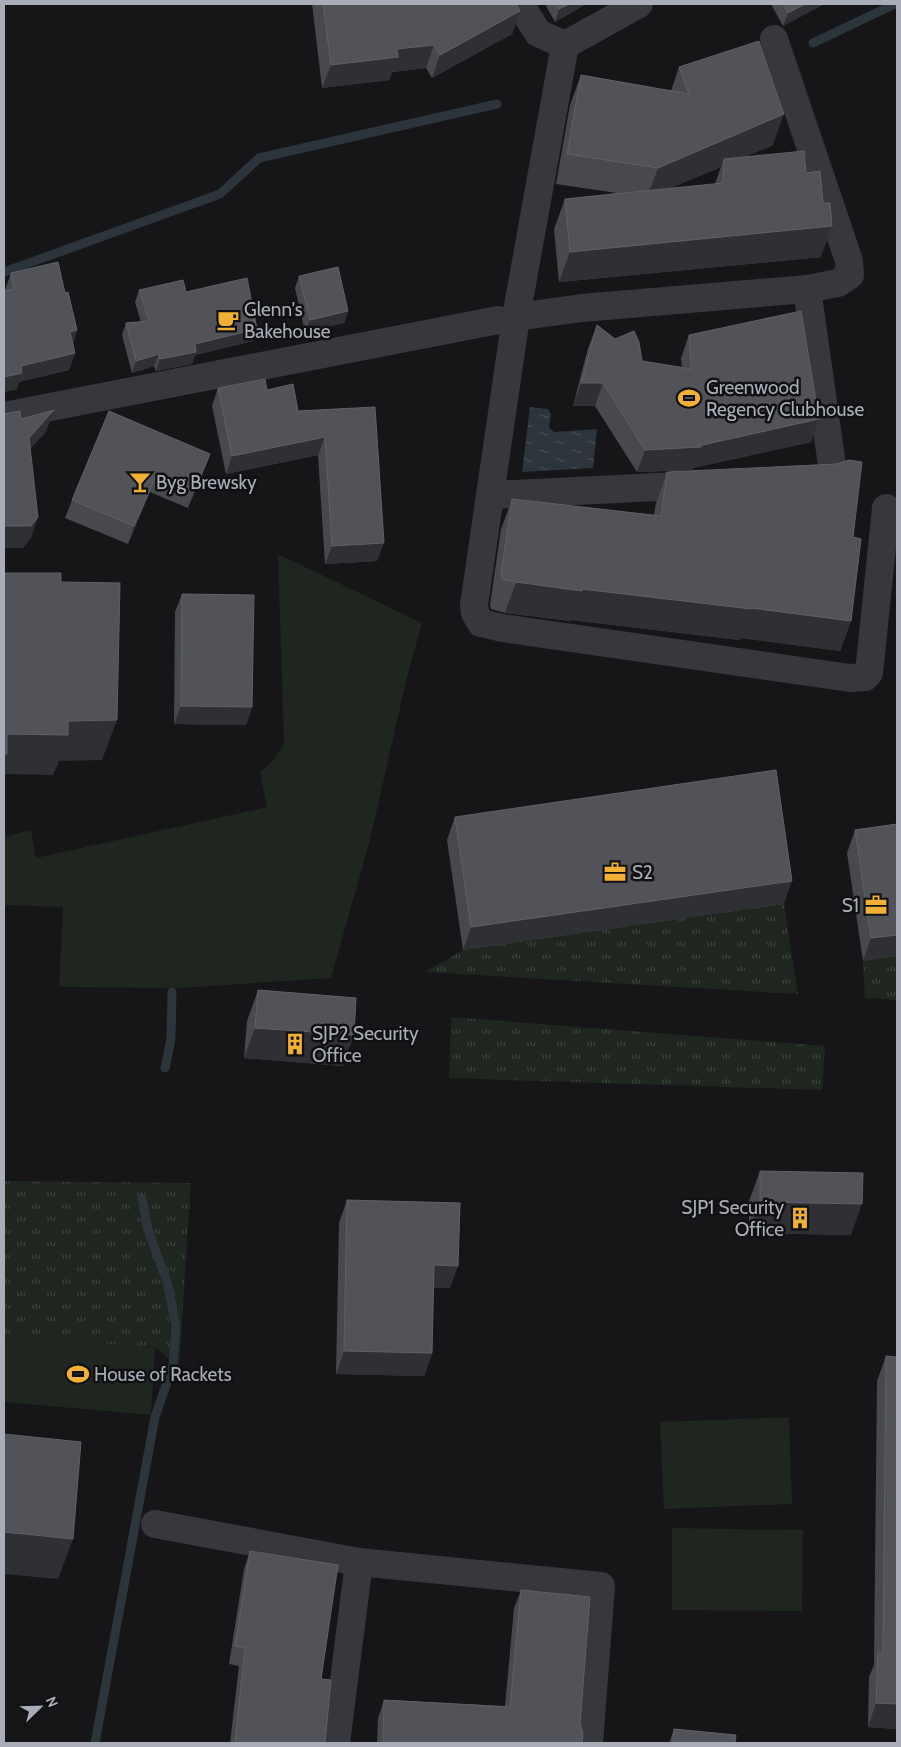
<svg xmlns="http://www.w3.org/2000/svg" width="901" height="1747" font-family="Cabin,sans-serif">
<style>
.grass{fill:url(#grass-tufts)}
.garden{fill:#1e261f}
.water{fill:url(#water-ripples)}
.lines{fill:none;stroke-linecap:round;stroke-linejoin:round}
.stream{stroke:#2c353c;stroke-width:9}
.minor{stroke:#37383d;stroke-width:28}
.wall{fill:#47494d;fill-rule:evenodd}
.shaded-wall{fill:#2f3033}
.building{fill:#525359;stroke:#5f6168}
.labels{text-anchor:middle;stroke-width:5;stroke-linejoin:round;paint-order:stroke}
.poi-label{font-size:19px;fill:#a8adb8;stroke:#111113;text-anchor:start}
</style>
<defs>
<pattern id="grass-tufts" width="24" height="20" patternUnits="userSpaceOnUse" patternTransform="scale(1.25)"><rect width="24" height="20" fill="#1e261f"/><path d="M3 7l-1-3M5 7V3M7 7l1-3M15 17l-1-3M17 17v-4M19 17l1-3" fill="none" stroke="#3c433d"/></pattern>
<pattern id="water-ripples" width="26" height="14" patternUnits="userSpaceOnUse" patternTransform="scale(1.25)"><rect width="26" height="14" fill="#2c353c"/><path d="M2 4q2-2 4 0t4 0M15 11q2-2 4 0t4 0" fill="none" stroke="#485056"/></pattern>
</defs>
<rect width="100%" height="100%" fill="#161618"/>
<g class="grass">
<path d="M784,903L798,994L425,972L463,950Z"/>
<path d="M897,956V1000L865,998L863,961Z"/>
<path d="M451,1017L825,1046L822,1090L449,1078Z"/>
<path d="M4,1181L191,1183L179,1367L155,1347L4,1337Z"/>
</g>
<g class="garden">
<path d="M278,554L422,623L407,677L370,840L331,978L179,988L59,987L63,907L4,905V837L31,830L36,858L267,807L260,772L274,760L284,744Z"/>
<path d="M4,1337L155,1347L151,1415L4,1402Z"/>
<path d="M789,1417L792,1504L664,1509L660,1422Z"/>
<path d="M672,1528L803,1530L802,1611L672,1610Z"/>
</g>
<path class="water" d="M530,407L548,409L551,414L549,427L554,432L597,429L593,468L522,472Z"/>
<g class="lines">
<g class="stream">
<path d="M813,43L895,4"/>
<path d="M4,272L220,194L259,158L497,104"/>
<path d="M165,1068L171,1039L172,992"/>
<path d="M95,1743L155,1417L173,1365L176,1327L168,1285L148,1230L142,1198"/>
</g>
<g class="minor">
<path d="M520,4L538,33L565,45"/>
<path d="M639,4L565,45L516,317L474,605L475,613L481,623L502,628L850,678L865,677L869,673L886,508"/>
<path d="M774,39L849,261L850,275L838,283L807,289"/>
<path d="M516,317L582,308L807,289L833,472L832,476L829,478L807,480"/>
<path d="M4,416L498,320"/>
<path d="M491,495L699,485"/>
<path d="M155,1524L359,1562L601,1586L589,1743"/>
<path d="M336,1743L359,1562"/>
</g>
</g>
<g class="wall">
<path d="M312,4H516L520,11L512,34L432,78L426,68L392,72L389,80L322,88Z"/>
<path d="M545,4H586L555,22Z"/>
<path d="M771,4H824L783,26Z"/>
<path d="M679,67L773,145L744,157L806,173L821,257L559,282L554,229L565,199L617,193L556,184L570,105L581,75L671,91ZM721,167L715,184L670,188Z"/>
<path d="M11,273L65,293L77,330L73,343L75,353L69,370L19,382L16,390L5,290Z"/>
<path d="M299,276L348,311L344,323L305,332L295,288Z"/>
<path d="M139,290L186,292L253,341L195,355L192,364L156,371L154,366L132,373L122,335L126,323L141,322L135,302Z"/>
<path d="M597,325L642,361L682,367L681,358L689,335L819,419L811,442L693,468V470L637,472L595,406H573L588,348Z"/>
<path d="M218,388L267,390L298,411L375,407L377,561L325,564L318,455L226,474L212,406Z"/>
<path d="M109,411L203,472L188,508L150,492L128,544L65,518L72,500Z"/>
<path d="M667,472L853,537L851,621L840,651L741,638L740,640L571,620V621L505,613L491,609L490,605L501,529L512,499L654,515L656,503Z"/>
<path d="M182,594L252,707L246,725L174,724L175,612Z"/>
<path d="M455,817L784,904L463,950L447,840Z"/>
<path d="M897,824V956L863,961L847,853L855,830Z"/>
<path d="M258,990L343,1066L244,1058L247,1021Z"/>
<path d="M760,1171L851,1235L749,1233V1201Z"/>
<path d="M347,1200L450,1288H433L432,1353L424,1376L336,1374L339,1223Z"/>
<path d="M886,1356L897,1357V1729L868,1727L869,1677L874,1665L877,1381Z"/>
<path d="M250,1551L321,1679L325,1743H230L239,1666L229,1664L244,1569Z"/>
<path d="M521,1590L580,1724L582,1743H377L378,1718L384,1700L505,1706L514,1608Z"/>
<path d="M674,1729L735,1743H669Z"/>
</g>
<g class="shaded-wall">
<path d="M569,4H586L555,22L559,9Z"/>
<path d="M805,4H824L783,26L788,13Z"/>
<path d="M520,11L512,34L432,78L440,55Z"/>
<path d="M434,45L426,68L392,72L389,80L322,88L331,65L397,49Z"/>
<path d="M784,114L773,145L724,166V159L721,167L647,198L658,168Z"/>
<path d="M832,226L821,257L559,282L570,252Z"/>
<path d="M348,311L344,323L305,332L310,320Z"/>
<path d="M257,329L253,341L195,355L192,364L156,371L160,359L195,344Z"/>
<path d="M77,330L71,347L70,332Z"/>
<path d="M75,353L69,370L19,382L16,390L4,392V377L21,366Z"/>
<path d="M159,354L154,366L132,373L136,361Z"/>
<path d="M581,383H603L595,406H573Z"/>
<path d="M54,410L46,432L21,459L29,438Z"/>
<path d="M819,419L811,442L693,468V470L637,472L645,450L698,446Z"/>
<path d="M325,437L318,455L226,474L232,456Z"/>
<path d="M210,454L203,472L188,508L195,490Z"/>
<path d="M157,474L150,492L128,544L134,526Z"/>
<path d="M38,517L31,538L23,548H4V526Z"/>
<path d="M384,543L377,561L325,564L332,546Z"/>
<path d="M516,582L751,608L851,621L840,651L741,638L740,640L571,620V621L505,613Z"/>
<path d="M181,706L252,707L246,725L174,724Z"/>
<path d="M117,720L102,760L59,761L53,775L4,774V742L7,734L68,721Z"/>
<path d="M792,881L784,904L463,950L471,927Z"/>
<path d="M897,935V956L863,961L871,938Z"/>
<path d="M255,1028L354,1035L343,1066L244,1058Z"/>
<path d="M760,1202L862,1204L851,1235L749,1233Z"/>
<path d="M434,1265L458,1266L450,1288H425Z"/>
<path d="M344,1351L432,1353L424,1376L336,1374Z"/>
<path d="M4,1532L73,1539L58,1579L4,1574Z"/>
<path d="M876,1703L897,1704V1729L868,1727Z"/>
</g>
<g class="building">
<path d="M323,4H516L520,11L440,55L434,45L397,49L398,57L331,65Z"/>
<path d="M556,4H569L559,9Z"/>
<path d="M783,4H805L788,13Z"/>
<path d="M759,41L784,114L658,168L567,154L581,75L689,94L679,67Z"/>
<path d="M804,151L806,173L820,171L823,203H830L832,226L570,252L565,199L723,183L724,159Z"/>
<path d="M58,262L65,293L68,292L77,330L70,332L75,353L21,366L22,373L4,377V291L14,289L11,273Z"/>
<path d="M338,267L348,311L310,320L299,276Z"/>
<path d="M247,278L257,329L195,344L196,352L160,359L159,354L136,361L126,323L149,321L139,290L183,280L186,292Z"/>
<path d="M801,311L819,419L698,446L701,447L645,450L603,383H581L597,325L615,339L634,331L639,342L642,361L691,369L689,335Z"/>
<path d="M265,379L267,390L293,384L298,411L375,407L384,543L332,546L325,437L232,456L218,388Z"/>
<path d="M54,410L29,438L38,517L31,526H4V414L8,413L20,411L21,419Z"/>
<path d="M109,411L210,454L195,490L157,474L134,526L72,500Z"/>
<path d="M849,460L862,462L853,537L861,539L851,621L751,608V609L582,589V591L516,582L502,579L501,575L512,499L661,516L667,472L837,464Z"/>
<path d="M4,573H61V582L120,583L117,720L68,721V735L7,734V754H4Z"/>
<path d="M182,594L254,595L252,707L181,706Z"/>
<path d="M776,770L792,881L471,927L455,817Z"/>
<path d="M897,824V935L871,938L855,830Z"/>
<path d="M258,990L356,998L354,1035L255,1028Z"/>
<path d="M760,1171L863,1173L862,1204L760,1202Z"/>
<path d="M347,1200L460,1203L458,1266L434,1265L432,1353L344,1351Z"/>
<path d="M886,1356L897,1357V1704L876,1703L878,1653H883Z"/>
<path d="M4,1434L81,1442L73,1539L4,1532Z"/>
<path d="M250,1551L338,1565L321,1679L331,1680L325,1743H235L245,1648L235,1646Z"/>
<path d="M521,1590L590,1597L580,1724L583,1733L582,1743H383L384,1700L510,1707Z"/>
<path d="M674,1729L736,1735L735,1743H673Z"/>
</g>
<defs>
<g id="cafe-bare" transform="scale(1.725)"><path d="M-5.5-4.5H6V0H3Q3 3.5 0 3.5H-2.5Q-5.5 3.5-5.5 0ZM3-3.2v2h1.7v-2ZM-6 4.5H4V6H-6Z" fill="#f2b134" stroke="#111113" stroke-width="2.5" paint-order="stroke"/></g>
<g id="stadium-bare" transform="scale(1.725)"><path d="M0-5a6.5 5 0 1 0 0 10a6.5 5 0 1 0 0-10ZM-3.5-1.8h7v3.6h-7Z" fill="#f2b134" stroke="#111113" stroke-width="2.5" paint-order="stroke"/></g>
<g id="bar-bare" transform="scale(1.725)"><path d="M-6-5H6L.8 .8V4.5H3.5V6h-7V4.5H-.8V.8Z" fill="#f2b134" stroke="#111113" stroke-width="2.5" paint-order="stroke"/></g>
<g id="office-bare" transform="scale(1.725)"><path d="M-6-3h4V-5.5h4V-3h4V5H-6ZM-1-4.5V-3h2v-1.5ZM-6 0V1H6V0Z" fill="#f2b134" stroke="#111113" stroke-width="2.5" paint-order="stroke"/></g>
<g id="building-bare" transform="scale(1.725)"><path d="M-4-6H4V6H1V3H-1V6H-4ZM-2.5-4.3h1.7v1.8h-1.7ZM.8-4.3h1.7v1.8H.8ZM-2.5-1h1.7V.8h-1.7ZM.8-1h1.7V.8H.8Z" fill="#f2b134" stroke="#111113" stroke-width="2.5" paint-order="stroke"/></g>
</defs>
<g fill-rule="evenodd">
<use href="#cafe-bare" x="228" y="320"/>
<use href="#stadium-bare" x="689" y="398"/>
<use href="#bar-bare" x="140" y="482"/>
<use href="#office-bare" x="615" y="872"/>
<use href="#office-bare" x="876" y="905"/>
<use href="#building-bare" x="295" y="1044"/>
<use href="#building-bare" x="800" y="1218"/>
<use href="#stadium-bare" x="78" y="1374"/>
</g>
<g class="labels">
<g class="poi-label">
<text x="244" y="316">Glenn's<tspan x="244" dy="22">Bakehouse</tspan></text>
<text x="706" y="394">Greenwood<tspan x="706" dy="22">Regency Clubhouse</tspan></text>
<text x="156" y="489">Byg Brewsky</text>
<text x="632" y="879">S2</text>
<text x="859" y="912" text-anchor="end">S1</text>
<text x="312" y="1040">SJP2 Security<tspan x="312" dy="22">Office</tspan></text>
<text x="784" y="1214" text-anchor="end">SJP1 Security<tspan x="784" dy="22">Office</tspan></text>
<text x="94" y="1381">House of Rackets</text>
</g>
</g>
<rect width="901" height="1747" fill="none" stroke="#a8adb8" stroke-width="10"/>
<g transform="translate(40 1707) rotate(67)" stroke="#111113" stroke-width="4" paint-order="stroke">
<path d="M0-4L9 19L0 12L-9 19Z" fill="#a8adb8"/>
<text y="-8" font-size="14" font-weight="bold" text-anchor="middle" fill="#a8adb8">N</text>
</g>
</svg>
